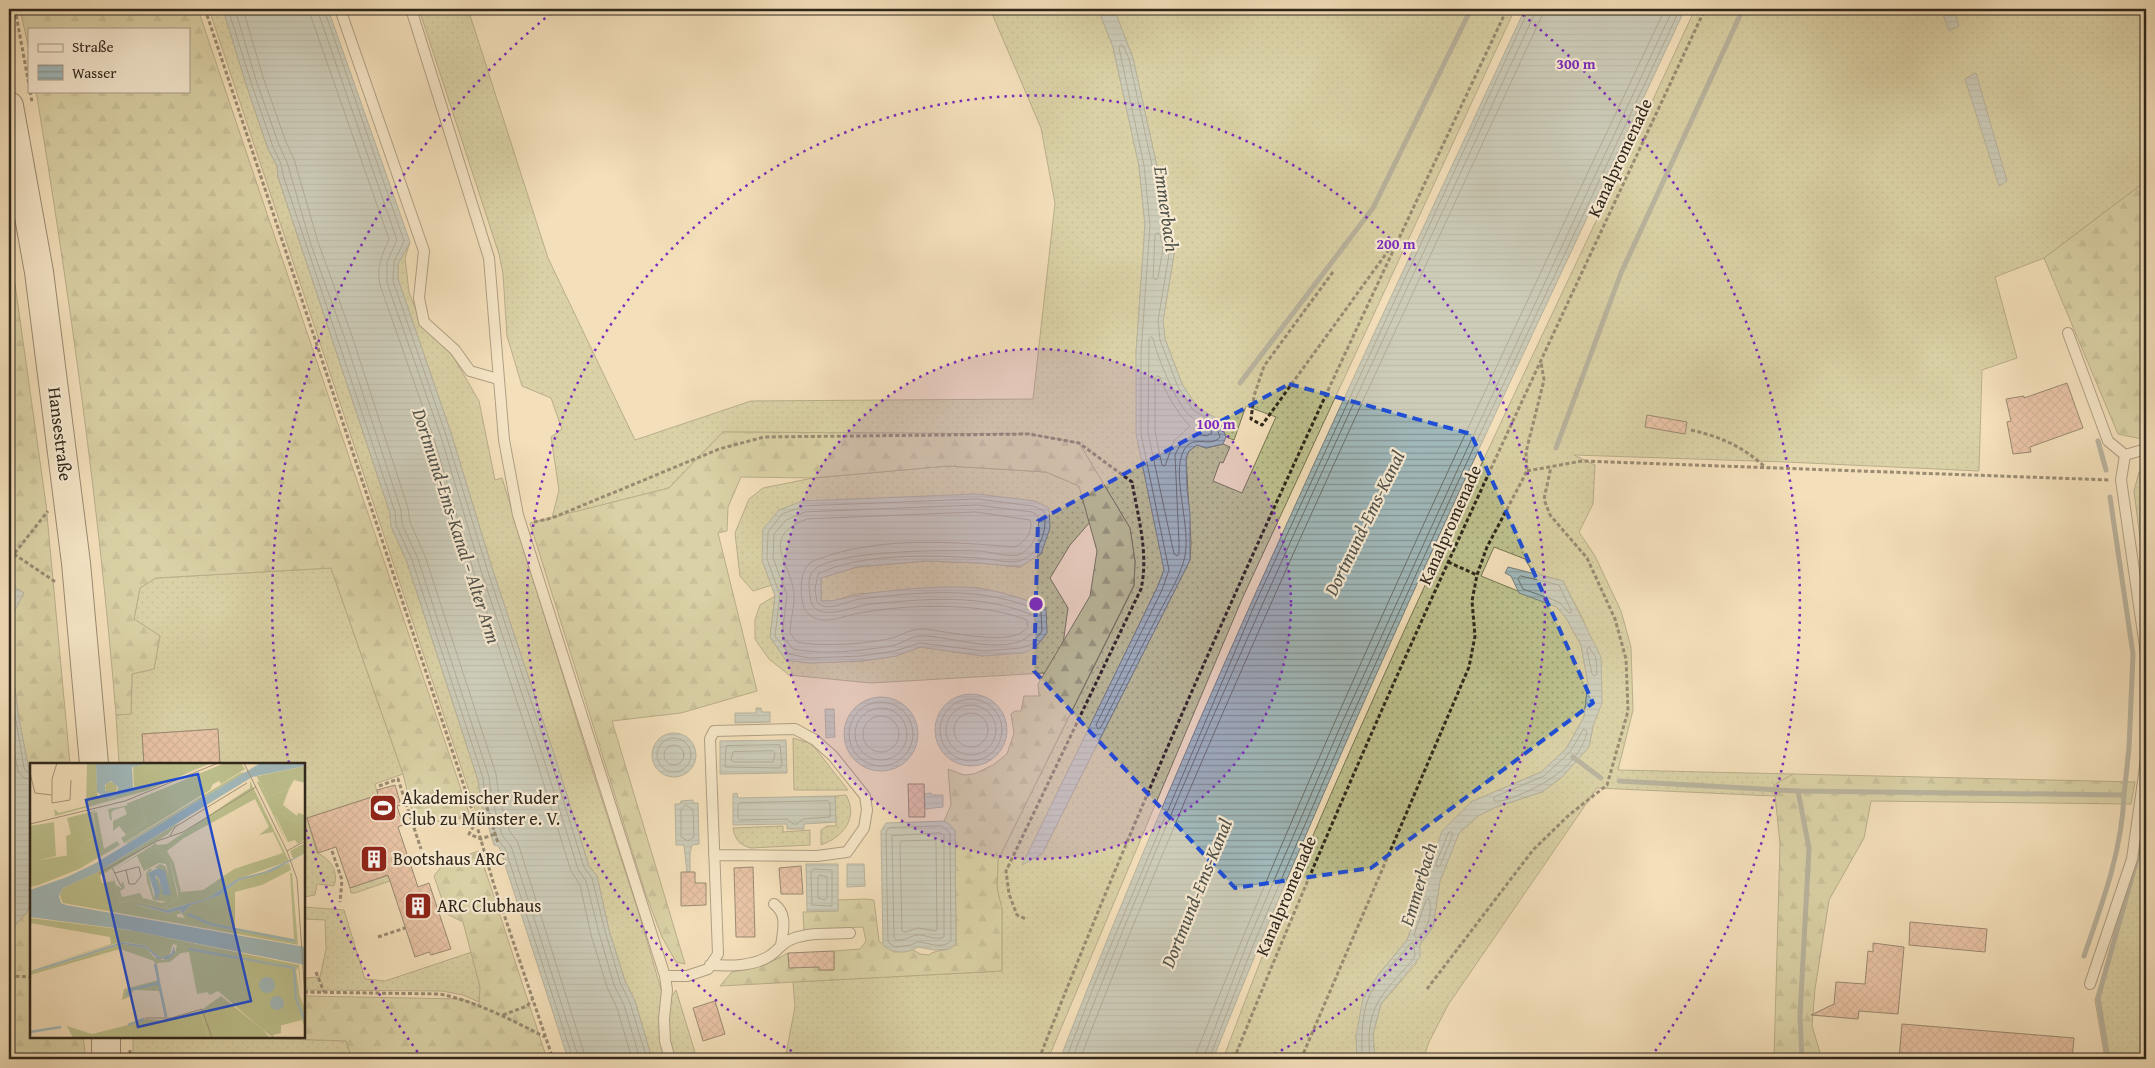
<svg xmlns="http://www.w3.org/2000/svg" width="2155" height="1068" font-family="'Gentium Book Plus',serif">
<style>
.grass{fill:url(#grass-dots);stroke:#767454}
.forest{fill:url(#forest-firs);stroke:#767454}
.water{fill:url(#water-rules);stroke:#737e7b}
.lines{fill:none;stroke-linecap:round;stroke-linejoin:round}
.shore{stroke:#68706b;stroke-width:1}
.stream{stroke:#737e7b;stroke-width:5}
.building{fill:url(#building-cross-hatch);stroke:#2e261b}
.service-casing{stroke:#5f5443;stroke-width:12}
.secondary-casing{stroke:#2e261b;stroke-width:30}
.path{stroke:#2e261b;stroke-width:3;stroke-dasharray:4 2.5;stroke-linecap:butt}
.service{stroke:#f7ead2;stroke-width:10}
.secondary{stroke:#f7ead2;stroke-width:28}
.marked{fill:none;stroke:#1d4ed8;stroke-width:4;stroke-dasharray:10 6;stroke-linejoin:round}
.ring{fill:none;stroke:#7b2cbf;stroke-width:2.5;stroke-dasharray:2.5 5}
.labels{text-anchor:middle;stroke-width:4.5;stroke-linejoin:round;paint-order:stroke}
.street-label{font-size:18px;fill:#2e261b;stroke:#f7ead2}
.poi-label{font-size:18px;fill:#2e261b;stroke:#f7ead2;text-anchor:start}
.water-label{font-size:19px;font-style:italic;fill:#50524b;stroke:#f7ead2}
.inset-river{fill:none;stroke:#a1b9bb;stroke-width:2.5}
.inset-road{fill:none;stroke:#a4957a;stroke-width:1}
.view{fill:#1d4ed8;fill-opacity:0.15;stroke:#1d4ed8;stroke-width:2.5}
.inset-edge{fill:none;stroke:#2e261b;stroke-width:2.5}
.centre{fill:#7b2cbf;stroke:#f7ead2;stroke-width:2.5}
.ring-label{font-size:15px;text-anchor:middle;font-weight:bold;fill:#7b2cbf;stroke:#f7ead2;stroke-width:4.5;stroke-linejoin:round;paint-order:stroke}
</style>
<defs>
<pattern id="grass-dots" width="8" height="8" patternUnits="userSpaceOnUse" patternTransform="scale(1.25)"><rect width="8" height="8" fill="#bdc18e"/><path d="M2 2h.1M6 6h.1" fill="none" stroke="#9a9d73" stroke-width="1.8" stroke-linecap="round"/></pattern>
<pattern id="forest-firs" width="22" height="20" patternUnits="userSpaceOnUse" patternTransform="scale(1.25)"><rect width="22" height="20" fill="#bdc18e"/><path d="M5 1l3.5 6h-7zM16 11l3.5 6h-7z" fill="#9a9d73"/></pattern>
<pattern id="water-rules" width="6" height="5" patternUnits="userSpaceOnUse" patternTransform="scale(1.25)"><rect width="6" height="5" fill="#a1b9bb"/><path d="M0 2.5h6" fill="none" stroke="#849697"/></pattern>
<pattern id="building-cross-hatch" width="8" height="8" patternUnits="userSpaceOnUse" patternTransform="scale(1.25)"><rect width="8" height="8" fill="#dfa48e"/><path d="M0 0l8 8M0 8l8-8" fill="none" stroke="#b58573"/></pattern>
</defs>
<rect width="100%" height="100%" fill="#f3dfba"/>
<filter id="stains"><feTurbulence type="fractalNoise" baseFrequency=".004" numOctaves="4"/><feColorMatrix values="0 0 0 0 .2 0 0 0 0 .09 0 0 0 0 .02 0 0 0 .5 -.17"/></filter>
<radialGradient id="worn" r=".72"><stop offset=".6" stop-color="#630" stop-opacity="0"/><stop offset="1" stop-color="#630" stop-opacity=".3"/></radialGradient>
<g class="grass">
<path d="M209,9H223L246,84L268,149L277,166L278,177L390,513L391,526L407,562L478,780L481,801L485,815L478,818Z"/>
<path d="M419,9H468L548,258L635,440L751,401L1033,399L1055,203L1041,128L990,9H1098L1113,47L1139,166L1145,225L1136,353L1164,570L1157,588L1023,864L1042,854L1190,560L1191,543L1186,458L1189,451L1197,445L1206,448L1223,444L1230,447L1223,463L1220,462L1213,481L1242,493L1276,417L1246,406L1234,440L1226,437L1219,420L1197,407L1182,384L1165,339L1163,321L1175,248L1133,58L1114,9H1515L1242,599L1048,1059H785L795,1007L793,982L1002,971V909L997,888L998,860L1134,586L1135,561L1130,528L1079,443L1029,434L723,432L669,488L552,518L559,490L551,437L562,429L551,398L522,386L507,336L503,274L499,254Z"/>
<path d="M1695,9H2146V181L2044,258L1995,277L2017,358L1982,370L1979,471L1786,462L1574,455L1595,465L1593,504L1579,532L1595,556L1621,611L1631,647L1633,710L1618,770L1793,774L1775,785V796L1597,788L1448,1005L1429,1042L1423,1059H1375L1373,1034L1381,1004L1416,964L1420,944L1433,927L1440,881L1459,833L1478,816L1496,807L1542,792L1562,777L1589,747L1593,726L1584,621L1563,581L1542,575L1531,569L1525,559L1494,547L1481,576L1557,607L1566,618L1581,645L1588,683L1584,717L1566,749L1541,772L1471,802L1427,874L1417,913L1407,940L1378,975L1356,1036L1357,1059H1223C1242,1009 1261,958 1282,908C1410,604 1557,309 1695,9Z"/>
<path d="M410,242L405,258L409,292L423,328L447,346L479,401L495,480L502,478L588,757L640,917L662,993L661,1012L676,990L697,1059H652L635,1001L625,981L609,930L597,876L589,866L554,754L493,571L451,433L398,279V264Z"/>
<path d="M948,466L1046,472L1079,486L1090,522L1070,545L1050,578L1068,608L1063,644L1045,673L871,683L789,675L769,659L755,639V620L760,605L775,596L770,637L786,660L809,663L862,661L896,656L920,647L983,656L1046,608L1023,599L977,588L856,594L833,601H821V578L857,567L926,561L979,563L1020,567L1041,554L762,560L772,585L753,591L740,576L735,533L749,499L763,488L813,478Z"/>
<path d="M2146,471V585L2134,491L2139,472Z"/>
<path d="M331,568L403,774L375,784L378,795L307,818L317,853C331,859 339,872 334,886L317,884L315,895L304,897V764H220L217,729L142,734L144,764H119L116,715L131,714L132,674L154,669L160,636L134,619L140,588L156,578Z"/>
<path d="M793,738L809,743L815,748L848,790H794Z"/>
<path d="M2146,794V1059H2105L2095,1000L2108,960L2140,839Z"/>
<path d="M846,795C859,818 843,837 821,845V830L827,826H836L835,796Z"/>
<path d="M783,826V832L810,830V845L751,848C740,845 735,840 733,828Z"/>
<path d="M411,868L413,873L355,893H351L350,888Z"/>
<path d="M304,907L344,910L365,979L385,981L472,952L480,987L479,1002L463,995L442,991L304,990V978L320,977L326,949L325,920L304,919Z"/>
<path d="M133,1037H230L346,1041L352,1059H133Z"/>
</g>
<g class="forest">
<path d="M20,9H198L470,816L443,823L430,819L415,824L403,774L331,568L156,578L140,588L134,619L160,636L154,669L132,674L131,714L116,715C99,506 70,298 36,91H189V29H29V50Z"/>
<path d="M2146,181V440L2118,434L2044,258Z"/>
<path d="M9,242L46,504L70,764H31V780C24,742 1,647 13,613C15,606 20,599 24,593L9,585Z"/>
<path d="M723,432L1029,434L1079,443L1130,528L1135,561L1134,585L998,860L997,888L1002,909V971L720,986L732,972L765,965L788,953L789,968L819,967V970H834V951L860,949L866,941L863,927L804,930L803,912L838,911V900L866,899L874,900L879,941L894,952L913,950L920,954L929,955C937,948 950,953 956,943L955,831L950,825L944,821L951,805L948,769L964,775L974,774L993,765L1007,754L1014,733L1011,714L1015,711H1021L1024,696H1039L1038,684L1090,596L1097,551L1079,486L1046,472L948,466L813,478L741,477L728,507L727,531L718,533L757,691L681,713L612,721L685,964L676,962L662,937L645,892L530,523L669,488Z"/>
<path d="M1793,774L2135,782L2131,804L1871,801L1864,838L1829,900L1815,989L1812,1026L1822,1059H1774L1780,844L1774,785Z"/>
<path d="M479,851L547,1059H352L346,1041L230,1037H304V996L462,999L479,1005L480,987L463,922L447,914L434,876L445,862Z"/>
<path d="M31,900V1037H83L86,1059H9V932L27,912Z"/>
</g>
<g class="water">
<path d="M223,9H328L410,242L398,264V279L451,433L493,571L554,754L589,866L597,876L609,930L625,981L635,1001L652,1059H568L500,849L498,846L494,845L481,801L478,780L407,562L391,526L390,513L278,177L277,166L268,149L246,84Z"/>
<path d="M1098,9H1114L1133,58L1175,248L1163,321L1165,339L1182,384L1197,407L1219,420L1226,437L1223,444L1206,448L1197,445L1189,451L1186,458L1187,490L1190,514V560L1042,854L1022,865L1157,588L1164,570L1136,434V353L1145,225L1139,166L1113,47Z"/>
<path d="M1525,9H1685C1523,356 1355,702 1213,1059H1060C1198,702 1364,356 1525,9Z"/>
<path d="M1941,9H1954L1959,26L1949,31Z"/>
<path d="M1976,73L2007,181L1999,186L1965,79Z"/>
<path d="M977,494L1035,501L1049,508L1050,528L1041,554L1020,567L979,563L926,561L857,567L821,578V601C838,602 853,595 870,593C905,589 942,585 977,588C1000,591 1025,599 1046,608L1047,633L1035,648L1023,653L983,656L920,647L896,656L862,661L809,663L786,660L770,637L775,596L762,560L763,529L779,510L802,501Z"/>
<path d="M1508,567L1563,581L1601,657L1602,703L1593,726L1589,747L1562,777L1542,792L1496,807L1478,816L1459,833L1440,881L1433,927L1420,944V957L1381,1004L1373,1034L1375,1059H1357L1356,1036L1363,998L1378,975L1407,940L1417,913L1427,874L1442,831L1471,802L1541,772L1566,749L1584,717L1588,683L1581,645L1566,618L1557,607L1519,593L1511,576L1505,573Z"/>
<path d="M9,584L24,593L13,614L9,640Z"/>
<path d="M9,641L19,719L31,780V900L27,912L9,932Z"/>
<circle cx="971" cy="730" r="36"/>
<circle cx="881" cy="734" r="37"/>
<path d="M756,708H761L762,712H770V722L735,723V713H756Z"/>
<path d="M825,709H834L835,737L826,738Z"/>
<circle cx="674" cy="755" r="22"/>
<path d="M786,740L787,773L720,774V741Z"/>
<path d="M737,793L738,798L835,796L836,822L804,824V829H787V824L733,825V794Z"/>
<path d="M931,793L932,795H943V807L925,809L924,794Z"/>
<path d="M693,800V803H698L699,844L692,845L690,853V872H687L684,845H676L675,804H680L681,801Z"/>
<path d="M944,821L950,825L955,831L956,943L950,949L934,950L918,947C907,954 893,954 883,945L881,831L886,823Z"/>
<path d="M806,864H838V911H807Z"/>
<path d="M847,864H864L865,886L847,887Z"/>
</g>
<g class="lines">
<g class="shore">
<path d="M228,9L251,82L273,147L281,164L283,175L395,512L396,525L412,560L483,778L485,800L497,839L505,848L573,1059"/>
<path d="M235,9L256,80L279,145L287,162L311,245L344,336L401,510L402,524L418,559L489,777L492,799L502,835L511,846L579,1059"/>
<path d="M243,9L263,77L286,142L294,159L318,242L351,333L408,508L410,522L425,556L496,774L499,797L509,830L518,843L586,1059"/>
<path d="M310,9L311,17L389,239C382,255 376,267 380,285L434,439L475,576L536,759L571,871L580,885L591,935L607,987L617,1008L632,1059"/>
<path d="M317,9L397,240L387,262V283L441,437L482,574L543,757L578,869L586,881L599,933L614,985L624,1005L640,1059"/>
<path d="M324,9L404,241L394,262L393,281L446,435L488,572L549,755L584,867L592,878L605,931L620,982L630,1003L647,1059"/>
<path d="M1121,45L1124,47L1129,59L1170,248L1158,321L1160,340L1178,387L1193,410L1215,423L1220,437C1210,449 1194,433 1184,450C1170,474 1193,530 1184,560C1179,579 1167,597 1158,615C1139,652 1120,690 1101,727L1098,729L1096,725L1162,590L1169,570L1141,434V353L1150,225L1144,165L1119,48Z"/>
<path d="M1158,233L1160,234L1163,248L1158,278L1156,280L1153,278L1155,235Z"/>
<path d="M1151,337L1153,338C1157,357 1175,400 1188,414C1195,422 1208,422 1212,433L1207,436C1191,432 1182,439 1175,455L1179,543V554L1177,556L1174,554L1148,433L1149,339Z"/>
<path d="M1157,376L1160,377C1167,396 1177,412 1190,426L1174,441L1165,466L1162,465L1155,432V378Z"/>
<path d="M977,499L1033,506L1044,511C1048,530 1040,555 1019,561C1010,564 988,558 977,558C932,555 859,553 818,574L815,589L817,602C827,614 848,600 860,599C920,592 985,585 1041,612L1042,631L1032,644L1021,648L984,651L920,643L895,651L861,656L809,658L789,654L775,636L780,595L767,559L768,532L782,514L804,506Z"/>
<path d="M977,505L1032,512L1037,515C1042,529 1033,550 1018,555C1009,557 990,552 980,551C954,550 821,549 811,574C808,580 809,589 810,596C812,626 853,606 870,604C925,599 983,593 1034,616L1036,629C1013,661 952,635 920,636C910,637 901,644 891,646C860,651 823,655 793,649L782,635L787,595L773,558L774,534L786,520L805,512Z"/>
<path d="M976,512L1030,520C1034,531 1025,542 1015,547C954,542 889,537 830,555C823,558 814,559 809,564C799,573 800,596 804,608C808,615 814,619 822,620C836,621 846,615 860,613C907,604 982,602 1027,620L1028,627C1012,649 946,630 921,629C911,629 902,635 892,638C869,644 820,647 797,642L790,633C790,620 795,607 794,594C791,562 758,537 807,519Z"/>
<path d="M1521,576L1559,585L1572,612L1569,613L1559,602L1523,589L1518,579Z"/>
<path d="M1589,647L1596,658L1597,674L1595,676L1592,674L1587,650Z"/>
<path d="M9,679L24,768L27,772L31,773"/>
<circle cx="971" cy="730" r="31"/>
<circle cx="881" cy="734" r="32"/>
<circle cx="971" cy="730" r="25"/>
<circle cx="881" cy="734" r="26"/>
<circle cx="971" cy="730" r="17"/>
<circle cx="881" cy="734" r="18"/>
<path d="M9,724L18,771L24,778L31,779"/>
<path d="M1584,729L1587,732C1580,763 1547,784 1519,795C1512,798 1501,802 1494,801V797L1544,776L1570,752Z"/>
<circle cx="674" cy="755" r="17"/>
<circle cx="674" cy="755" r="10"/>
<path d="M780,745L782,765L780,768L725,767L726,746Z"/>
<path d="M773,751L775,754L773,762H734L731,760L733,752Z"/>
<path d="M828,801L830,803V817L803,819L797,824H793L787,819L740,820L738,818V805L740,803Z"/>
<path d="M686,805L693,810L694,837L688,841L681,837V810Z"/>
<path d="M942,826L950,833L951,941C941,950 928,942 917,942L911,945L895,947L888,942L886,832L889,828Z"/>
<path d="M1449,832H1452L1453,834L1440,866L1437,868L1436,864Z"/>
<path d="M940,833L944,835V937C934,941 926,934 916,935C909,937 904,941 896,940L894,938L892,836Z"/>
<path d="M902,841L934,840L936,842L937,929L936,931L918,928L905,932L902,931L900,844Z"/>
<path d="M814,869L832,870V906L812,905L811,872Z"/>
<path d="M820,875L827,877V897L825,900L818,898V878Z"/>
<path d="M1429,899C1433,911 1428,933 1416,938L1414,935L1426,900Z"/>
<path d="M1066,1059L1095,983L1255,604L1529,9"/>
<path d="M1072,1059C1209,704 1374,360 1534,15L1536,9"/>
<path d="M1080,1059C1217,705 1381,362 1541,18L1543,9"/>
<path d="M1195,1059L1197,1051C1337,697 1503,353 1665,9"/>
<path d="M1203,1059L1248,941L1341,725L1467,449L1673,9"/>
<path d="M1209,1059L1254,943L1347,727L1472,451L1680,9"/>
<path d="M1362,1059C1362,1040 1361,1020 1367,1002C1374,980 1397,961 1411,943H1413L1415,955L1412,961C1379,997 1365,1008 1370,1059"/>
</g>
<g class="stream">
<path d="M1240,383L1373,208L1471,9"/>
<path d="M2098,441L2106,470"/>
<path d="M1556,448L1621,273L1743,9"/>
<path d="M2110,497L2133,654L2129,748L2124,795"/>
<path d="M1573,757L1601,778"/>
<path d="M1619,781L1798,791L2124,795C2122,851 2102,904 2084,956"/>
<path d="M1798,791L1809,848L1800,1016L1802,1059"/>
<path d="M2108,1059L2098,998L2146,827"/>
</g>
</g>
<g class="building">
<path d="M2067,383L2083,428L2030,447L2031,452L2013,454L2007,422L2011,421L2006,399L2024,396V398Z"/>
<path d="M1647,415L1687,422L1685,434L1645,427Z"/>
<path d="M218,729L220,764H144L142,734Z"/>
<path d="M908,784H924L925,817H909Z"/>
<path d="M395,785L401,805L397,806L403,825L398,827L418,887L429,883L451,949L431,955L429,952L415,957L388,875L350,888L336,847L318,853L307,818L378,795L377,790Z"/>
<path d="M801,866L803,894H781L779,868Z"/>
<path d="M753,867L755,937H736L734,868Z"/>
<path d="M681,872H695V883H706V905L681,906Z"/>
<path d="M1910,922L1987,929L1985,952L1909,945Z"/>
<path d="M1873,943L1904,947L1898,1014L1859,1011L1858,1019L1811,1015L1834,1004L1836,982L1865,984L1868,951L1873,952Z"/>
<path d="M834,951V970H819V967L789,968L788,953Z"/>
<path d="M715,1001L725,1034L703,1041L693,1008Z"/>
<path d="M1902,1024L2074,1038L2072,1059H1899Z"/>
</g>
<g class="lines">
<g class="service-casing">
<g id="service">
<path d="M340,9L424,251L419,298L424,322L455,350L470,371L498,379"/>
<path d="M411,9L489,258L504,440L518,515L665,976L667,990L664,1019L665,1041L670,1059"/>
<path d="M2068,333L2108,441L2125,455"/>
<path d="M2146,449L2125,455L2121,480L2146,654"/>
<path d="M774,904C788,914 783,930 781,946"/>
<path d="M710,965C730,966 753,967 771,955C778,950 783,942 792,939C810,932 831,934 850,933"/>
<path d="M665,976H687L708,969L718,954L710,739L714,731L795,729L815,740L833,756L865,796L867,810L864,828L847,852L817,856L714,855"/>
<path d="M2090,984L2132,859L2146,760"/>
</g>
</g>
<g class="secondary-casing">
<g id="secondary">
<path d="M9,106L39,272L76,563L94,764"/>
<path d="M106,1037V1059"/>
</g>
</g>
<g class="path">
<path d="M15,9L29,85"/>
<path d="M205,9L474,816L494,885L553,1059"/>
<path d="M30,91L32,102"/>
<path d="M1333,272L1264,366L1254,396L1251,419L1262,425L1396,240"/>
<path d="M1691,430C1721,437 1742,446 1765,467"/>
<path d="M1527,471L1582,461L2110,480"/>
<path d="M534,522L552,518L719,449L764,437L1029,434L1079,443L1132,482C1138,517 1149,554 1141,589L1006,871L1009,894L1017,915L1026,919"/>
<path d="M14,554L57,583"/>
<path d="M9,556L14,554L48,511"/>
<path d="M1448,562L1477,575"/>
<path d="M379,786L398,779L421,849"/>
<path d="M485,801L498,843"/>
<path d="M490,817L476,822L469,834L481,839L495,834"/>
<path d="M332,851L342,880L340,902"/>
<path d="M378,937L405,928"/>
<path d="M316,972L324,992"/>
<path d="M9,976L31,977"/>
<path d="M1427,989L1533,850L1569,815L1607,785L1628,711L1626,659L1615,619L1587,558L1550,515L1544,499L1551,467"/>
<path d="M304,992L440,994C478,1002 511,1020 545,1037"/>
<path d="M503,1015L527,1006L532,1000"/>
<path d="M130,1050V1059"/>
<path d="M1039,1059C1178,702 1344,355 1507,9"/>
<path d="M1234,1059C1377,703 1543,357 1705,9"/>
<path d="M1301,1059L1469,667L1475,636L1472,601L1477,575L1487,547L1527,471L1526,452L1544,380L1541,362"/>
</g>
<use href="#service" class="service"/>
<use href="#secondary" class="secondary"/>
</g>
<path d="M0 0H2155V1068H0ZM1289,384L1471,434L1593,703L1371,868L1235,888L1034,671L1038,521Z" fill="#f3dfba" fill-opacity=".55" fill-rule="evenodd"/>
<path class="marked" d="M1289,384L1471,434L1593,703L1371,868L1235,888L1034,671L1038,521Z"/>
<circle cx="1036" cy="604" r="255" fill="#7b2cbf" fill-opacity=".12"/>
<g class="ring">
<circle cx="1036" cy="604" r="255"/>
<path d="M805 1058A509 509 0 1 1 1267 1058"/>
<path d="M422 1058A764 764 0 0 1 305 827M289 763A764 764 0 0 1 555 10M1517 10A764 764 0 0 1 1650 1058"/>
</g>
<defs>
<g id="stadium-square" transform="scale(1.4375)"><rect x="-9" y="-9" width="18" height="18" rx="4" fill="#8f2418" stroke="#f7ead2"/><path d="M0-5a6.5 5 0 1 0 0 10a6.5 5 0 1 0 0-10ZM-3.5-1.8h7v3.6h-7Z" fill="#fff"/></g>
<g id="building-square" transform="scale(1.4375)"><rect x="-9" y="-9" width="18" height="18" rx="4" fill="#8f2418" stroke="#f7ead2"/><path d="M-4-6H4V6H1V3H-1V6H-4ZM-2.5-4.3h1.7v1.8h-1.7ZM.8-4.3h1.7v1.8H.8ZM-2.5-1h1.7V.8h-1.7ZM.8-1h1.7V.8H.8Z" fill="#fff"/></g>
</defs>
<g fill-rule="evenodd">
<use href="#stadium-square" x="383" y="808"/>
<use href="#building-square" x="374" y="859"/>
<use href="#building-square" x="418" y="906"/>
</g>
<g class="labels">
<g class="street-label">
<text transform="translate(1620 158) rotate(-65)" y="6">Kanalpromenade</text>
<text transform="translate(60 434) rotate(83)" y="6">Hansestraße</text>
<text transform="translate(1450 525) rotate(-66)" y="6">Kanalpromenade</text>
<text transform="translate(1286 896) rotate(-67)" y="6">Kanalpromenade</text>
</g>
<g class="poi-label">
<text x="402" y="804">Akademischer Ruder<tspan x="402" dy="21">Club zu Münster e. V.</tspan></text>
<text x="393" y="865">Bootshaus ARC</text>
<text x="437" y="912">ARC Clubhaus</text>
</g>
<g class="water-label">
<text transform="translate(1167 209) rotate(82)" y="7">Emmerbach</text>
<text transform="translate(1364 523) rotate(-64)" y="7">Dortmund-Ems-Kanal</text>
<text transform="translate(457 526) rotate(72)" y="7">Dortmund-Ems-Kanal – Alter Arm</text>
<text transform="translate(1418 884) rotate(-73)" y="7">Emmerbach</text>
<text transform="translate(1196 893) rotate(-68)" y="7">Dortmund-Ems-Kanal</text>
</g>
</g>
<g transform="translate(30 763)">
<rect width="275" height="275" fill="#f3dfba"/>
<path d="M275,3V20L264,17L259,26L238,34L227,14H224ZM216,9L98,80L94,81L210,10ZM220,18L259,98L213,114L178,135L136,147L103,141L138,150L150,147L151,151H147V154L155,155L152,151L161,142L190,132L210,117L259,100L261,107L232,122L205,129V165L264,176L260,110H262L268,182L275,183L33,140L30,132L33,125L66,110L148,60L138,71L70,113L72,120L84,118L90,140L102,137L134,145L148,135V130L140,98L133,93L127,82L137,81L203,36L220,25ZM225,36L239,64L229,72L243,69L253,90L204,106L173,127L151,129L144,100L137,88L154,75ZM110,40L116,60L96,72L89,63L83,68V58L97,51L94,44L84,47L81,50L82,57H80L78,46ZM68,47L62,50L67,73L51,82L52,90L37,93L36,73L41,71L37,55ZM252,50L264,60L268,50L275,52V76L268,81L265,77L258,79L245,51ZM24,59L26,93L9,97V122L0,124V63ZM275,80V90L263,96L260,88ZM130,101L135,103L142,122L144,133L140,139L123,137L117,119L116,111L119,106H123L118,110L124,135L127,112L135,134L128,105H124ZM0,155L104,168L269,202L272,235L268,204L266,208L270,233L275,245V266L272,257L233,267L188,228L180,232L177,229L167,231L159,189L151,190L140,199L127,200L130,219L124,198L90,186L0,212V208L17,205L93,181L116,185L124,194L133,197L145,190L147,182L143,181L139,193L131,195L116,183L96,179L87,180L0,207L81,181L80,174L0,160ZM170,248L178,275H102L98,262L114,256L132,257Z" fill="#bdc18e" fill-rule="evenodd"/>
<path d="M57,0H66L67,29L68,33L79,36L104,27L103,2L125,0L159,9L169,5L170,0H181L116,28L25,53L24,46L29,50L56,43ZM195,0H211L215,6L191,21L189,18L183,21L180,27L94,80L91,75L116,60L110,40L102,44L96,41ZM229,18L238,34L259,26L253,42L267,53L264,60L252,50L245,52L257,80L227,19ZM75 25a6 6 0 1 1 12 0a6 6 0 1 1-12 0ZM67,49L74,86L87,78L90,82L49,106L9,122V97L52,90L51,82L67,73L63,50ZM126,80L133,93L140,98L148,135L134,145L102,137L90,140L82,111L86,122L91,125L92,118L94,121L95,125L90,128L92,134L110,130L113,135L132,140L143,136L136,101L129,100L114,108L107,93L83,107ZM129,217L138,255L129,228L104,227L99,234L92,237L94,226ZM191,233L233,267L240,275H178L170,248ZM98,262L102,275H43L37,263L62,271Z" fill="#bdc18e"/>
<path d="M170,0L169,5L159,9L125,1ZM251,262V270L243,272L244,275L233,267Z" fill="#bdc18e"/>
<path d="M66,0H118L102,4L103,24L106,28L76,36L67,29ZM81,18L88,24L87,30L75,28V22ZM275,0V3L222,14L66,110L33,125L29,133L31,140L36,142L275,184V202L99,167L0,154V127L37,114L66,100L229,1ZM275,90L243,108L210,117L190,132L161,142L152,151L150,147L138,150L102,140L137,147L178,135L209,115L234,109ZM128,105L135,108L141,132H133L129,115L125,112L130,128L127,137L118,110ZM92,179L116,183L131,195L141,191L144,183L145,190L138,196H128L116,185L93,181L17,205L0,208ZM229 222a8 8 0 1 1 16 0a8 8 0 1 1-16 0ZM240 240a7 7 0 1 1 14 0a7 7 0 1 1-14 0Z" fill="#a1b9bb" fill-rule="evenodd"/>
<path class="inset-river" d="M158,151L180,161L265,178M159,186L265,205M125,201L136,254M264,206L266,236L275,257M96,233L99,227L129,220M98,262L114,256M0,269L31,264"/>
<path class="inset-road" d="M27,0L22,16V40L40,37L41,17M214,0L257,88L267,116L275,234M0,10L5,30L22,32M0,61L95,38L188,0M140,73L145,64L217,20M257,88L275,78M82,105L85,110L96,107L108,104H109L111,113L105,121H99L96,107M84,109L91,123M69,110L127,78L153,69L226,24M115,255H141L172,246L182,275"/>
<path class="view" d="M168,11L221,238L108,264L56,37Z"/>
<rect width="275" height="275" class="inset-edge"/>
</g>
<circle cx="1036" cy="604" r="8" class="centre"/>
<g class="ring-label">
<text x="1576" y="69">300 m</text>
<text x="1396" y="249">200 m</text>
<text x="1216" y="429">100 m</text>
</g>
<rect width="2155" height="1068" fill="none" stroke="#f3dfba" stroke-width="30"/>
<rect x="10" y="10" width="2135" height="1048" fill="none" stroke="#2e261b" stroke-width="2.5"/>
<rect x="15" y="15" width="2125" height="1038" fill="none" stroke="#2e261b"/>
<rect x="28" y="28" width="162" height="65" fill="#f7ead2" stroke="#a79c89"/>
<rect x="38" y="44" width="25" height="8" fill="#f7ead2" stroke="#a79c89"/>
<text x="72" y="52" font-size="15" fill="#2e261b">Straße</text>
<rect x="38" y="65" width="25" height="15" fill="url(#water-rules)" stroke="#a79c89"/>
<text x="72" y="78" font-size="15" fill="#2e261b">Wasser</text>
<rect width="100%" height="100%" filter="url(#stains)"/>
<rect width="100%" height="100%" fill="url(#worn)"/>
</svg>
